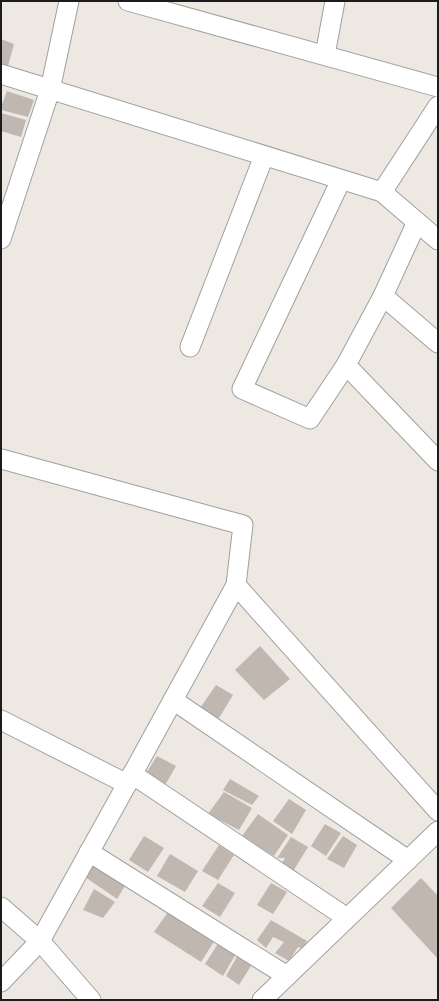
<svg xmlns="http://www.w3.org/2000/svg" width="439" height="1001" font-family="Manrope,sans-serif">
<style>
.building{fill:#c1b7b1}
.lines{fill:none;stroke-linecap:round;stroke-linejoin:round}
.street-casing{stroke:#a0a0a0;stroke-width:21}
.street{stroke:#fff;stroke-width:19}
</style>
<rect width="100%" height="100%" fill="#ede8e2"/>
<g class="building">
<path d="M1,39L14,44L8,66L1,64Z"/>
<path d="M7,91L34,100L28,117L1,110V107Z"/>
<path d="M1,113L26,120L21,137L1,131Z"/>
<path d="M260,646L290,679L264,700L235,670Z"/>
<path d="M216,685L233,695L216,723L198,711Z"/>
<path d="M157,756L176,766L164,787L145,775Z"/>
<path d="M230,779L259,796L252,805L223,790Z"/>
<path d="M224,792L252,808L239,830L208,814Z"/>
<path d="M289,799L306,810L292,834L273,821Z"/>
<path d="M258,814L288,835L274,856L242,836Z"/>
<path d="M325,824L341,833L326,856L311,846Z"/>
<path d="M144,836L164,848L148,872L129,860Z"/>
<path d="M343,836L357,845L344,868L327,859Z"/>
<path d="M291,837L308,847L292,873L280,866L285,858H277Z"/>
<path d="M219,845L234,855L218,880L202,871Z"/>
<path d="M170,854L198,871L185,892L157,876Z"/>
<path d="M96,860L129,879L117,899L85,877Z"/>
<path d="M421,878L438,896V959L391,908Z"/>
<path d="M218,883L235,893L220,917L202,906Z"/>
<path d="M271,883L287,892L273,914L257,905Z"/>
<path d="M94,889L115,902L103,918L83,910Z"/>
<path d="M170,909L215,940L201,962L154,932Z"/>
<path d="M271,920L307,941L303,949L298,947L289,961L275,953L284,942L273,937L266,948L257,940Z"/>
<path d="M219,942L237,952L223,976L205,964Z"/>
<path d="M239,953L254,961L239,985L226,976Z"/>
</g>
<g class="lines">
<g class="street-casing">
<g id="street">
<path d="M128,1L438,87"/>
<path d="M325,55L335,1"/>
<path d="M1,74L382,192L438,240"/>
<path d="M341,180L242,389L310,419L346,365L438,461"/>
<path d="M382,192L438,106"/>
<path d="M417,222L383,296L438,343"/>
<path d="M1,239L50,90L69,1"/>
<path d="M190,347L264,156"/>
<path d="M346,365L383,296"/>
<path d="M1,459L243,525L236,585"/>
<path d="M173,700L408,860"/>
<path d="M1,720L127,784L40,941L91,1000"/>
<path d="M132,774L347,918"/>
<path d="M127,784L236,585L438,811"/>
<path d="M89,852L287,976"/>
<path d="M1,907L40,941L1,982"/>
<path d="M262,1000L438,831"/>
</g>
</g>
<use href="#street" class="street"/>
</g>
<rect width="439" height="1001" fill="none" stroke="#1c1c1c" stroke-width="4"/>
</svg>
